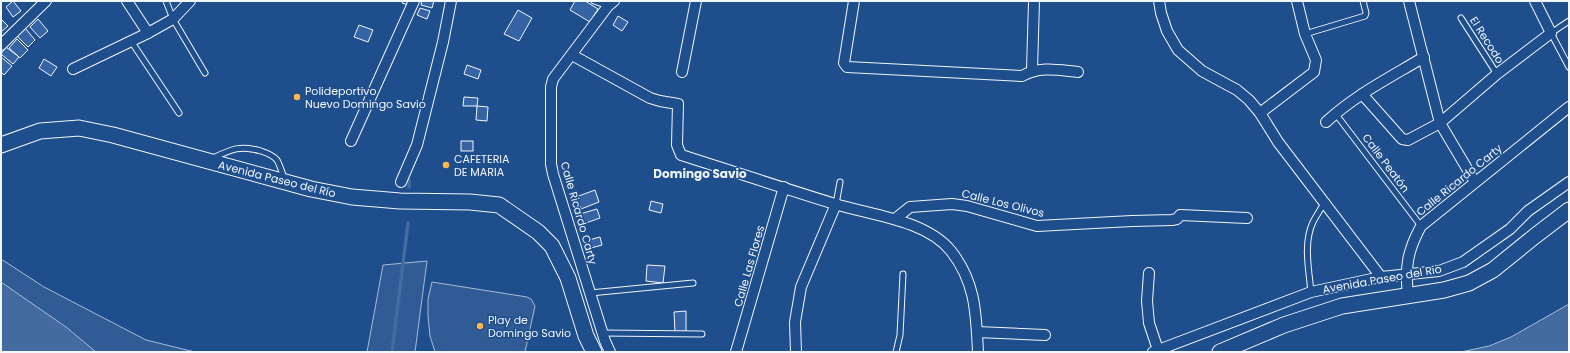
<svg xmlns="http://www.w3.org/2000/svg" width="1570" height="353" font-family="Poppins,sans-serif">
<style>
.built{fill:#305b95;stroke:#a8bbd7}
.water{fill:#446ba0;stroke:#a8bbd7}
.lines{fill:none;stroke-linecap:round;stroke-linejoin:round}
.stream{stroke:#446ba0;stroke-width:3.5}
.building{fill:#3563a3;stroke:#f2f6ff}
.lane-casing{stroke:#f2f6ff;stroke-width:7}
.street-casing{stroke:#f2f6ff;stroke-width:12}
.secondary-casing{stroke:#f2f6ff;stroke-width:17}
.lane{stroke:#1f4e8c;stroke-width:5}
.street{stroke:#1f4e8c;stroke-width:10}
.secondary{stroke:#1f4e8c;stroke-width:15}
.poi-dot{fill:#ffb74d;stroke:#1f4e8c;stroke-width:1.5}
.labels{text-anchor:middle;stroke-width:3;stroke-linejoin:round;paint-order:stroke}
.street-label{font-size:11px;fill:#f2f6ff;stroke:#1f4e8c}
.poi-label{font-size:11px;fill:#f2f6ff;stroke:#1f4e8c;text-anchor:start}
.neighbourhood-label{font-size:12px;font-weight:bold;fill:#f2f6ff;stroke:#1f4e8c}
</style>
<rect width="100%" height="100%" fill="#1f4e8c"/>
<g class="built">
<path d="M1,259L44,287L146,340L195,352H70L1,300Z"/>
<path d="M427,261L415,352H367L383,265Z"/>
<path d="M432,282L527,297L531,299L535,306L525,352H435L430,336L428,316V299Z"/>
</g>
<g class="water">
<path d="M1,282L66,327L96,352H1Z"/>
<path d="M1569,304V352H1461L1489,346L1511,337Z"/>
</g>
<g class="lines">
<g class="stream">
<path d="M409,187V180"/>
<path d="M392,352L408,223"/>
</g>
</g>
<g class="building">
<path d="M13,1L21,11L13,17L6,7Z"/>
<path d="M403,1H413L411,6L402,3Z"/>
<path d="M422,1H434L432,8L421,5Z"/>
<path d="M575,1H585L598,9L590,22L570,10Z"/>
<path d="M420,8L430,11L427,19L417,15Z"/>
<path d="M518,10L532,18L519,41L504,34Z"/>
<path d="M618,16L628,22L622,31L613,25Z"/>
<path d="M1,19L8,26L1,32Z"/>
<path d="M38,19L48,31L40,38L30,27Z"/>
<path d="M359,25L373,30L368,42L354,37Z"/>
<path d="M25,28L35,40L28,47L17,36Z"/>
<path d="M17,39L28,50L20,58L9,48Z"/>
<path d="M6,47L19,57L13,64L1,54Z"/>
<path d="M1,57L12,66L4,75L1,72Z"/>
<path d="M44,59L57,67L51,76L39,68Z"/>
<path d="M467,65L481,70L478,79L464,74Z"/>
<path d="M464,97L478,98L477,106H463Z"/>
<path d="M477,106L488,107L487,121L476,120Z"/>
<rect x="461" y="141" width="12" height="10"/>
<path d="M595,190L599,202L581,209L576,197Z"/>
<path d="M651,201L663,204L661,213L649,210Z"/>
<path d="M597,209L600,218L583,224L580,214Z"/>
<path d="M600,237L602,245L591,248L589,240Z"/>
<path d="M647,265L665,266L663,283L646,281Z"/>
<path d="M686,311V331L675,332L674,312Z"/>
</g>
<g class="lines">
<g class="lane-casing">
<g id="lane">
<path d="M166,1L173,19L205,73"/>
<path d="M594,1L608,6"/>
<path d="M1461,18L1497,74"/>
<path d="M1569,21L1551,33L1569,67"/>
<path d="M1305,34L1365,16L1366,13L1363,1"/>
<path d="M131,41L179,113"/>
<path d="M1335,113L1421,226"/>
<path d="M213,158C232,149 240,145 261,151C267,153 273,155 277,160C280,165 282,173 284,178"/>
<path d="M836,204L840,182"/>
<path d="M1311,292C1309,270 1303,243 1313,222C1316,216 1321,209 1324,203"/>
<path d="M590,293L693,283"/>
<path d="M602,333L702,334"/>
<path d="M896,352L900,335L903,274"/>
</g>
</g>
<g class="street-casing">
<g id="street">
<path d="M127,1L148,33"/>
<path d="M854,1L844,63L847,67L1022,76C1041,66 1057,70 1078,72"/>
<path d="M1159,1L1161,13L1167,31L1178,50L1202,71L1237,90L1249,100L1260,113L1278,142L1381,277"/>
<path d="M1409,1L1440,123L1475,182"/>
<path d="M1,45L46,1"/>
<path d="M572,55L650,98L660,101L678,104L677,145L681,155C732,171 783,188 835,204C871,215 926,220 951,251C976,283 976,314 978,352"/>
<path d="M73,69L148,33L173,19L190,1"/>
<path d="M1032,70L1034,1"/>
<path d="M682,72L696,1"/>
<path d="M1362,94L1402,139L1408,140L1440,123L1497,74L1551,33L1535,1"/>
<path d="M1260,113L1314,72L1316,60L1305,34L1297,1"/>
<path d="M1326,122C1355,95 1391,77 1424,57"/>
<path d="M351,141L414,1"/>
<path d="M401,182L417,145L443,42L451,1"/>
<path d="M895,219L910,207L952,204L967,206L1037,226L1132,221L1172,220L1177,219L1180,215L1247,218"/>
<path d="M1149,273L1147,301L1149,323L1158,350"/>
<path d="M1408,296C1405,267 1407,252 1421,226L1569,107"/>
<path d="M977,332L1045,335"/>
<path d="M610,352L605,341L553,174L551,164V87L553,79L608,6L614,1"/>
<path d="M736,352L784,187"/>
<path d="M796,352L795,322L801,287L836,204"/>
<path d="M1153,352L1311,292L1381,277L1439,271L1463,262L1510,229L1528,211L1569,182"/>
</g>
</g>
<g class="secondary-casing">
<g id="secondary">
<path d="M1,145L40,131L79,128L113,135L311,189L352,197L400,201L470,202L499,205L538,232L552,246L568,278L586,336L594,352"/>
<path d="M1220,352L1284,325L1342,306L1444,290L1469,283L1493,270L1535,236L1569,210"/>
</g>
</g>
<use href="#lane" class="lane"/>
<use href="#street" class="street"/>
<use href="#secondary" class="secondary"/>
</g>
<g class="poi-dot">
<circle cx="297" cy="97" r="4"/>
<circle cx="446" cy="165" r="4"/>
<circle cx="480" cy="326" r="4"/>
</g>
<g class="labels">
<g class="street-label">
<text transform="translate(1487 40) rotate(58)" y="4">El Recodo</text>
<text transform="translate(1386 163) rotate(53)" y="4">Calle Peatón</text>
<text transform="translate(277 179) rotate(14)" y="4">Avenida Paseo del Río</text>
<text transform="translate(1459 180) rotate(-39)" y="4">Calle Ricardo Carty</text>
<text transform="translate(1003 203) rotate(14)" y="4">Calle Los Olivos</text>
<text transform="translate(579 213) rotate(74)" y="4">Calle Ricardo Carty</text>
<text transform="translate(749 266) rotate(-74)" y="4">Calle Las Flores</text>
<text transform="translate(1382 279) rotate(-10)" y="4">Avenida Paseo del Río</text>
</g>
<g class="poi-label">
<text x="305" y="95">Polideportivo<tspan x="305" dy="13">Nuevo Domingo Savio</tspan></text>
<text x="454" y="163">CAFETERIA<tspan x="454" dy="13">DE MARIA</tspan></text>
<text x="488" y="324">Play de<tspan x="488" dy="13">Domingo Savio</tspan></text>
</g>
<g class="neighbourhood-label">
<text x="700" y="178">Domingo Savio</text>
</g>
</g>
<rect width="1570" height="353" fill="none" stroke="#f2f6ff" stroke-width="4"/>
</svg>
